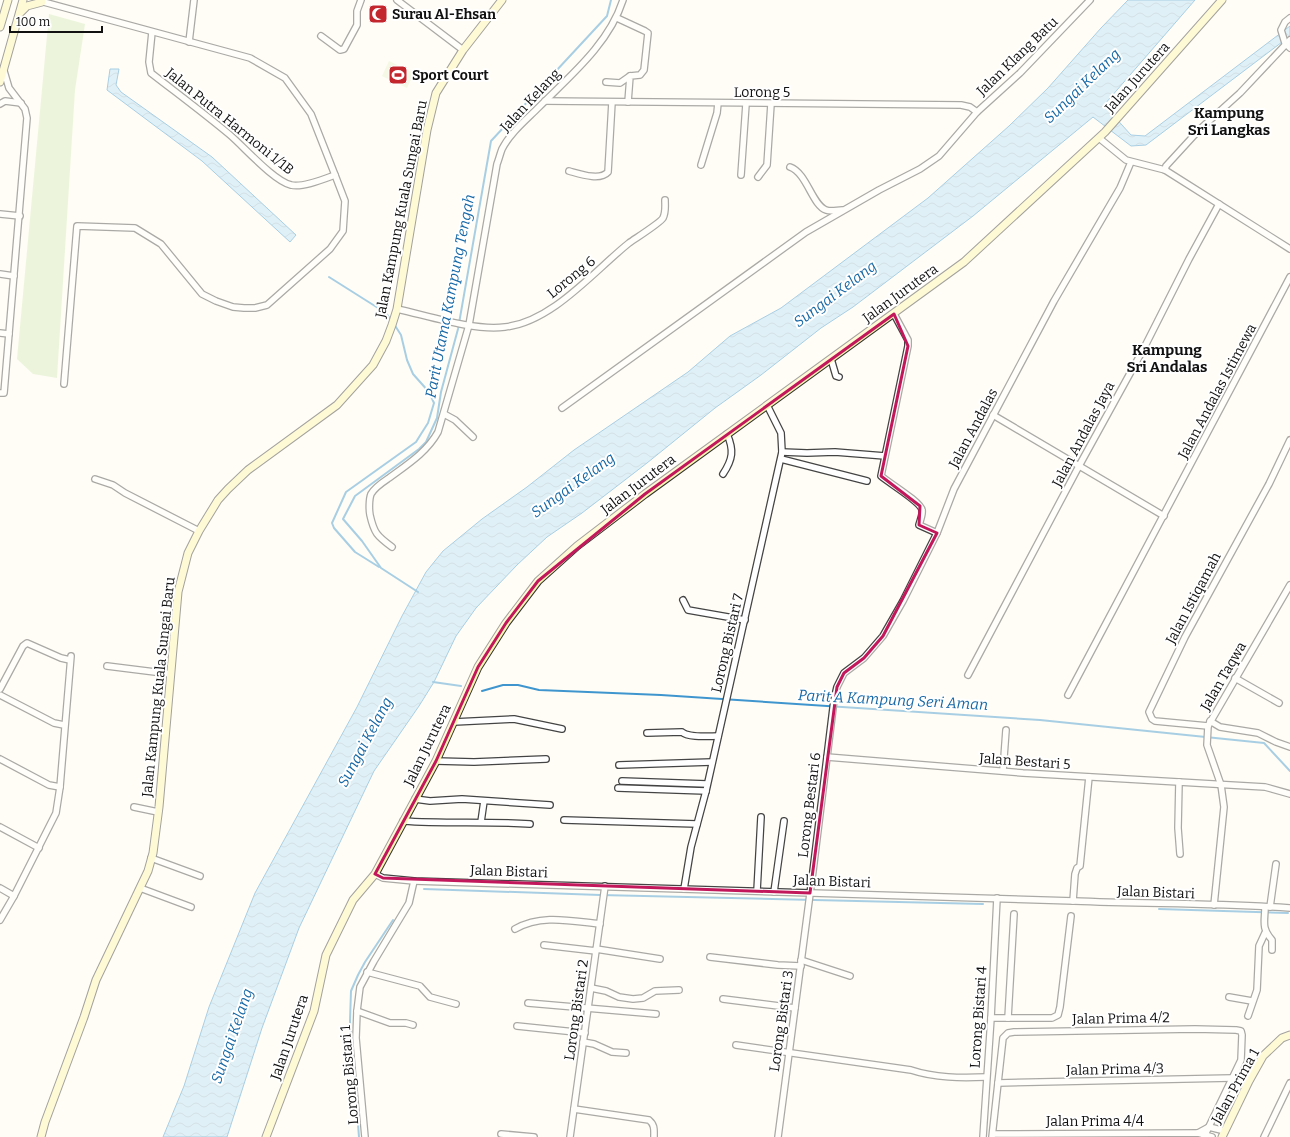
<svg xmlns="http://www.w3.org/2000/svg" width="1290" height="1137" font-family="Bitter,serif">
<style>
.green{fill:#d5ebbd}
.pitch{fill:#e6f2cf}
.water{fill:url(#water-waves);stroke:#3f96cf}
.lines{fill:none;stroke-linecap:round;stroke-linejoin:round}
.stream{stroke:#3f96cf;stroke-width:2}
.street-casing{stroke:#444;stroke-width:8}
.secondary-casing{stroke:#333;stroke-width:9}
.street{stroke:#fff;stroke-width:5.5}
.secondary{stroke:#fff6b0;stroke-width:7}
.marked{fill:none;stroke:#c2185b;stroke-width:3;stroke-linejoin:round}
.labels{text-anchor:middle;stroke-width:4;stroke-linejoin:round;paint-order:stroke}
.poi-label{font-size:14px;font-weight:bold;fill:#111;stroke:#fff;text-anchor:start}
.street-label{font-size:14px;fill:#111;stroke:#fff}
.water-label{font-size:15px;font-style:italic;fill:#1768a6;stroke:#fff}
.neighbourhood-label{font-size:15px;font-weight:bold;fill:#111;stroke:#fff}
</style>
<defs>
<pattern id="water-waves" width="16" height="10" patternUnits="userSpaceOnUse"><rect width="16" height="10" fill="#b9e0f7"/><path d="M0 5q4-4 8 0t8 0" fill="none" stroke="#9ebfd3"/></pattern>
</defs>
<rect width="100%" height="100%" fill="#fffdf5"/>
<path class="green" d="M49,14L85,24L75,90L57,378L33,374L17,359Z"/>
<path class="pitch" d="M389,61L414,73L407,88L382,76Z"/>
<g class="water">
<path d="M1128,0H1195L1104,105L1131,135L1145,136L1290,26V36L1146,145L1131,146L1093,117L973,216L853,307L821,328L761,375L715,408L647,463L582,513L547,537L517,565L476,608L456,636L434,682L419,706L374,771L299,928L262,1028L227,1137H163L184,1086L209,1007L255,893L357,707L402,616L426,572L443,551L482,519L527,487L574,450L688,372L730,336L781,308L928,198L1009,126L1048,88L1101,28Z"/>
<path d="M110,69H119L116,85L121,92L212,157L296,235L290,242L202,161L107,90Z"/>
</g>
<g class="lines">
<g class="stream">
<path d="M329,277L386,313L391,320"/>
<path d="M379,567L355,552L334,528L332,523L346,492L416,442L421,434L428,423L434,403L429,392L413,374L407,360L401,335L394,324"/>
<path d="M418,592L381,568L362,541L343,519L355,496L419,449L426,442L437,418L441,392L458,329L491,141L607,16L611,0"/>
<path d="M433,682L461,686"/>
<path d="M482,691L503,685H518L539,690L661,695L1040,720L1264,743L1290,771"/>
<path d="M424,889L600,895L983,904"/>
<path d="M1159,909L1288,913"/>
<path d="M359,1137L350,1021L351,991L358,975L365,962L393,920"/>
</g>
<g class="street-casing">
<g id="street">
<path d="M397,0L463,50"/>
<path d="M40,1L250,58L285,78L311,114L335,175L345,201L343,231L330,249L267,305L255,308H244L233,307L216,301L202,294L161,244L135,228L77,226L64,384"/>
<path d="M617,18L645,31L648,33L644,70L640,75L630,76L628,102"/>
<path d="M1290,18L1285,22L1281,30L1285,43L1290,48"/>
<path d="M152,32L149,62L151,73C178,94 205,114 230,135C245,148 274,181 291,185C302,188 324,179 335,175"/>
<path d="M321,36L340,50L344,49L357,25V11L361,0"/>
<path d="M189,42L194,0"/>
<path d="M606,82L620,83L630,76"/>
<path d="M545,101L961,105L970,107L977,112"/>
<path d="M0,104L5,101L21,103"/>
<path d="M1099,138L1126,160L1165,170L1290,249"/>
<path d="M701,165L717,113L718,103"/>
<path d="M790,167C807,173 812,205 826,210C831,212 837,210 842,210"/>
<path d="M1165,170L1166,166L1199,130L1240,93L1290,40"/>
<path d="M569,171C580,174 600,181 608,172L612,102"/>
<path d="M741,175L746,104"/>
<path d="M758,177L767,165L771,104"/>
<path d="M0,214L20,216"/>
<path d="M0,274L14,276"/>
<path d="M397,309C429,316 473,331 505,327C552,322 594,271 629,243C636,238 660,223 663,218C666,212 665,206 665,200"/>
<path d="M894,314L908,340V346L881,476C889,483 921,502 922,510C923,514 920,521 919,525L937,533"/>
<path d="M0,333L9,334"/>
<path d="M831,359L836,376L839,377"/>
<path d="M0,393H4L27,118L25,109L9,88L4,71"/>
<path d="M562,408L806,232L879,190L920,169L939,156L977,112L1020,73L1090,0"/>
<path d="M444,414L455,420L473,437"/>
<path d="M993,415L1164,516"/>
<path d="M782,452L807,453L835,452L885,456"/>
<path d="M781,459L867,481"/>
<path d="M723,474C733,459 734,450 727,434"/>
<path d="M95,479L113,485L125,493L199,531"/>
<path d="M392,547C377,536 374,533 370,515C369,510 369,499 371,494C375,487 383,482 389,478C408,464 427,452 438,432L469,325L497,164C499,159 500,154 502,149C510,133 526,120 539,107C570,76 609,44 623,0"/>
<path d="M683,600L688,610L745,620"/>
<path d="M107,666L171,674"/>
<path d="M968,675L1079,466L1144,348L1189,259L1219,204"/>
<path d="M1235,678L1279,703"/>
<path d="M0,689L23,646L27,643L61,658L70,660"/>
<path d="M0,695L54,723L64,725"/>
<path d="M1068,695L1290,277"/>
<path d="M1210,721L1220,727L1258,733L1276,742L1290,747"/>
<path d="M454,722L514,719L562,729"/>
<path d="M1208,726L1155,721L1152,719L1149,712L1185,637L1269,484L1290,440"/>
<path d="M647,733L682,732C688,738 709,736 718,736"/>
<path d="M827,757L1023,773L1265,787L1290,794"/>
<path d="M0,759L49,785L60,787"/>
<path d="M436,761L474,762L546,759"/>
<path d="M619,765L712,762"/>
<path d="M1003,771L1006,730"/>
<path d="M622,781L707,784"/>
<path d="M1179,782L1178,828L1180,854"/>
<path d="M618,788L706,791"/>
<path d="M415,799L430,801L462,799L550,805"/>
<path d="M134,807L158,812"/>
<path d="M564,820L697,824"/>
<path d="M403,821C445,824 488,821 530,824"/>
<path d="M481,822L484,801"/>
<path d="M0,827L39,848"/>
<path d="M151,858L200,876"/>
<path d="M375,874L383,878L414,881C634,887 854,893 1074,901C1146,904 1218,903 1290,908"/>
<path d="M0,888L14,896"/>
<path d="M140,888L191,907"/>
<path d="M684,889L691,847L706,791L782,452L781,433L767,405"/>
<path d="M757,891L761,817"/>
<path d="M774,892L784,821"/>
<path d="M1073,901L1075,874L1077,868L1080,866L1089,777"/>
<path d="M1214,905L1224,807L1221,785L1207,745L1208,726L1290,585"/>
<path d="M1265,907C1265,921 1261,928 1272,940V950"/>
<path d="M1270,907L1276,864"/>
<path d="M0,920L14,896L56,813L60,787L71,656"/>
<path d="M515,929C542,914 570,921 600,924"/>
<path d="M544,945L596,951"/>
<path d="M596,949L660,959"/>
<path d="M710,957L778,965L801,966"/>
<path d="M801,960L850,976"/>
<path d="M367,972L420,986L430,997L456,1004"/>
<path d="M591,988L606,991L619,997L633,999L643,998L655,991L679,990"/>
<path d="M1229,997L1252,1001"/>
<path d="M723,999L795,1008"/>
<path d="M528,1003L656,1014"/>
<path d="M357,1011L390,1023H406L413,1025"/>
<path d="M1248,1016L1257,990L1259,946L1265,933"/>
<path d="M991,1018H1052L1058,1015L1060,1007L1071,916"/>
<path d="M1008,1018L1014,914"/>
<path d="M517,1026L585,1033"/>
<path d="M583,1042L594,1044L612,1052L626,1053"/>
<path d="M736,1045L911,1070C935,1078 961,1078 986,1077"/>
<path d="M998,1083L1232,1078"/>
<path d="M574,1109L649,1120C655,1125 654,1130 654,1137"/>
<path d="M1198,1133L1209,1127L1225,1131"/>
<path d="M501,1134L534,1137"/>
<path d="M993,1134L1198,1133L1212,1137"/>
<path d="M365,1137L356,1038L357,1011L360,987L374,961L409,903L414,881"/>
<path d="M570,1137L605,886"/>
<path d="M778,1137L813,871L834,700L837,687L844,673L864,658L883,636L903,601L937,533L954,489L1054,301L1120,188L1131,162"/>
<path d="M983,1137L991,1018L997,898"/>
<path d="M992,1137L1003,1038L1008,1033L1014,1032L1195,1029L1236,1030L1241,1031L1242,1035L1241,1060L1204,1137"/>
<path d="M1264,1137L1290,1083"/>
</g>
</g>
<g class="secondary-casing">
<g id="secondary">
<path d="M20,13L27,6L42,2L41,0"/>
<path d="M0,27L8,0"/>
<path d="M0,82L23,0"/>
<path d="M41,1137L45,1122L84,1017L96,980L148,871L153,853L159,807L178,592L188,553L199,531L218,500L228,489L248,470L337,405L373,365L386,341L392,325L397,309L427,130L436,93L463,50L502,0"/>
<path d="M266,1137L314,1011L326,955L353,900L375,874L436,761L478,667L506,623L538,581L577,546L645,494L964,262L1105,132L1222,0"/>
<path d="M1222,1137L1249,1081L1263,1056L1282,1038L1290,1035"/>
</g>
</g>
<use href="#street" class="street"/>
<use href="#secondary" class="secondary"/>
</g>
<path d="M0 0H1290V1137H0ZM894,314L908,346L881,476L920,506L919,525L937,533L883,636L864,658L844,673L837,687L810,893L383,878L375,874L436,761L478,667L506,623L538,581L645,494Z" fill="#fffdf5" fill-opacity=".55" fill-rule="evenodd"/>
<path class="marked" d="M894,314L908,346L881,476L920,506L919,525L937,533L883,636L864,658L844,673L837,687L810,893L383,878L375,874L436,761L478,667L506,623L538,581L645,494Z"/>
<defs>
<g id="mosque-square" transform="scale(1)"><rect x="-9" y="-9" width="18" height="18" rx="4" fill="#c4262e" stroke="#fff"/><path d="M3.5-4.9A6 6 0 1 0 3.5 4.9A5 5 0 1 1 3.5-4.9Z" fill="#fff"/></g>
<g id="stadium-square" transform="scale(1)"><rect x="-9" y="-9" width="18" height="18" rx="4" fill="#c4262e" stroke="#fff"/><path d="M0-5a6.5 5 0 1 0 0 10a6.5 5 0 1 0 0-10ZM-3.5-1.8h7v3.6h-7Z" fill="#fff"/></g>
</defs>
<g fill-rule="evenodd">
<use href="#mosque-square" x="378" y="14"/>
<use href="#stadium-square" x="398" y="75"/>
</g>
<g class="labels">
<g class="poi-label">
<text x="392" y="19">Surau Al-Ehsan</text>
<text x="412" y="80">Sport Court</text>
</g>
<g class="street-label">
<text transform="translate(1017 56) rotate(-44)" y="5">Jalan Klang Batu</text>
<text transform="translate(1137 77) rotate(-48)" y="5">Jalan Jurutera</text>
<text x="762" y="97">Lorong 5</text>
<text transform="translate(530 100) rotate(-47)" y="5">Jalan Kelang</text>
<text transform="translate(230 121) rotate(39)" y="5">Jalan Putra Harmoni 1/1B</text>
<text transform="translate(401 209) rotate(-79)" y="5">Jalan Kampung Kuala Sungai Baru</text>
<text transform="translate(571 277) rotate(-39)" y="5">Lorong 6</text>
<text transform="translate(900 293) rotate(-36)" y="5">Jalan Jurutera</text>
<text transform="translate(1217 391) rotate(-62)" y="5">Jalan Andalas Istimewa</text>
<text transform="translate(973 428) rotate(-62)" y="5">Jalan Andalas</text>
<text transform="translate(1083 434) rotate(-62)" y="5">Jalan Andalas Jaya</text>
<text transform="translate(638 484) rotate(-37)" y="5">Jalan Jurutera</text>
<text transform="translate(1193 598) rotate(-62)" y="5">Jalan Istiqamah</text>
<text transform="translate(727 643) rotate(-77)" y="5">Lorong Bistari 7</text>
<text transform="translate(1223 676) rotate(-60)" y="5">Jalan Taqwa</text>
<text transform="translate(158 687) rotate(-84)" y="5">Jalan Kampung Kuala Sungai Baru</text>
<text transform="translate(427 745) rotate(-64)" y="5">Jalan Jurutera</text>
<text transform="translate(1025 761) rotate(4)" y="5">Jalan Bestari 5</text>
<text transform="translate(809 805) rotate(-83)" y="5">Lorong Bestari 6</text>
<text transform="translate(509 871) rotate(2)" y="5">Jalan Bistari</text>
<text transform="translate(832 881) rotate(2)" y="5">Jalan Bistari</text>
<text transform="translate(1156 892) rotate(2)" y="5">Jalan Bistari</text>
<text transform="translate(576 1010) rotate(-82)" y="5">Lorong Bistari 2</text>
<text transform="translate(978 1017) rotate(-86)" y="5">Lorong Bistari 4</text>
<text transform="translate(1121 1018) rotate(-1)" y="5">Jalan Prima 4/2</text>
<text transform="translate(781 1021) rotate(-82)" y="5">Lorong Bistari 3</text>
<text transform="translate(289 1037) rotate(-71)" y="5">Jalan Jurutera</text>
<text transform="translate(1115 1069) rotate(-1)" y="5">Jalan Prima 4/3</text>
<text transform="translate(349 1075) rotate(-95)" y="5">Lorong Bistari 1</text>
<text transform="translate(1235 1086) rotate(-61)" y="5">Jalan Prima 1</text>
<text x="1095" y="1126">Jalan Prima 4/4</text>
</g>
<g class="water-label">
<text transform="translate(1082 86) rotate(-44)" y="5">Sungai Kelang</text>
<text transform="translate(835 294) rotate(-37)" y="5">Sungai Kelang</text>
<text transform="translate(450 296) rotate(-79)" y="5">Parit Utama Kampung Tengah</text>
<text transform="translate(573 485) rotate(-36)" y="5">Sungai Kelang</text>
<text transform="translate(893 700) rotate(3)" y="5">Parit A Kampung Seri Aman</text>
<text transform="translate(365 742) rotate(-62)" y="5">Sungai Kelang</text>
<text transform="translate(232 1036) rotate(-71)" y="5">Sungai Kelang</text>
</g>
<g class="neighbourhood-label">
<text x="1229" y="118">Kampung<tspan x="1229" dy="17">Sri Langkas</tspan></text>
<text x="1167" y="355">Kampung<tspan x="1167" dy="17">Sri Andalas</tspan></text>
</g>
</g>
<path d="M10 26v6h92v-6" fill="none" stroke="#111111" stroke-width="2"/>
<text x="16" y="26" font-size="12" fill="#111111" stroke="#ffffff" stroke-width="3" paint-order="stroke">100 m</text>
</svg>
